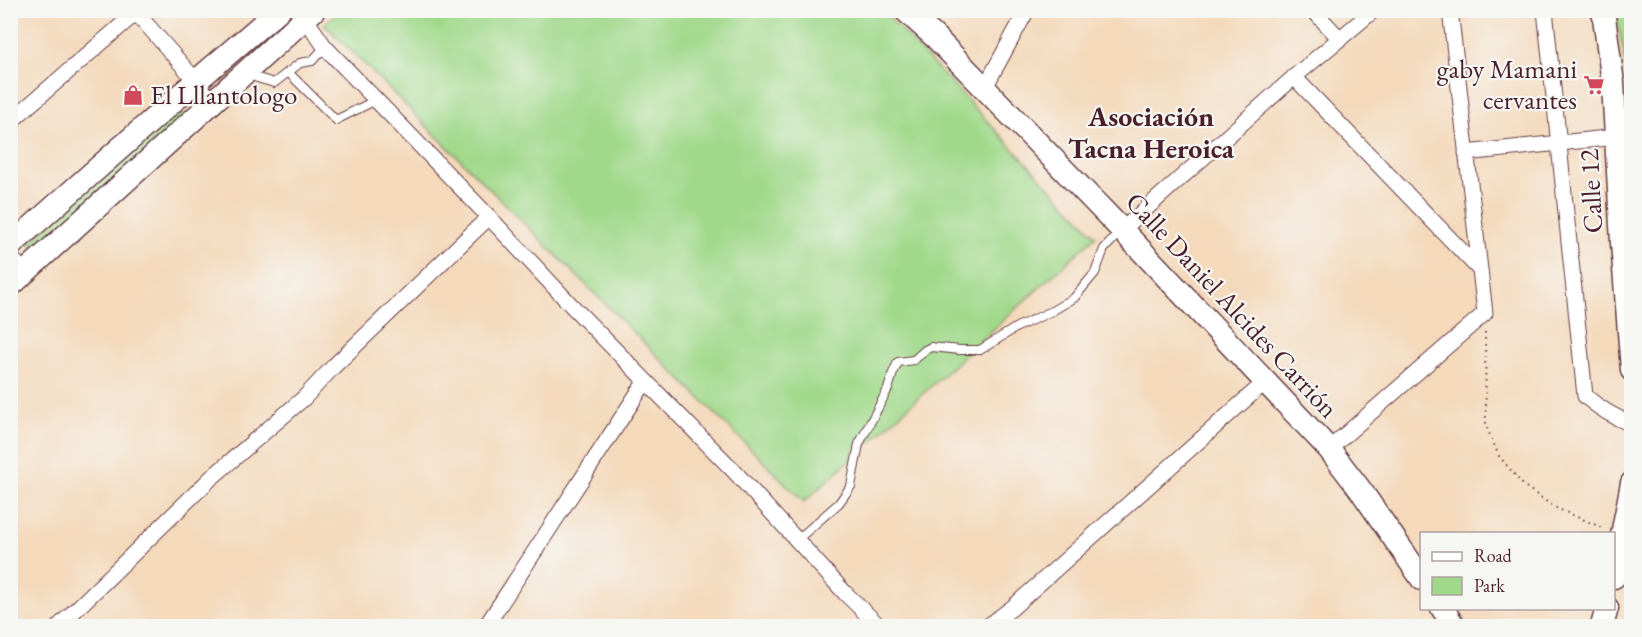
<svg xmlns="http://www.w3.org/2000/svg" width="1642" height="637" font-family="'EB Garamond',serif">
<style>
.green{fill:#a1d98b;stroke:#767c5b;stroke-width:1.5}
.lines{fill:none;stroke-linecap:round;stroke-linejoin:round}
.lane-casing{stroke:#643b41;stroke-width:10}
.street-casing{stroke:#643b41;stroke-width:17}
.secondary-casing{stroke:#643b41;stroke-width:25}
.path{stroke:#643b41;stroke-width:2;stroke-dasharray:1.5 4.5;stroke-linecap:butt}
.lane{stroke:#fff;stroke-width:8}
.street{stroke:#fff;stroke-width:15}
.secondary{stroke:#fff;stroke-width:22}
.labels{text-anchor:middle;stroke-width:4.5;stroke-linejoin:round;paint-order:stroke}
.poi-label{font-size:27px;fill:#4a1f2b;stroke:#f6f6f2;text-anchor:end}
.street-label{font-size:27px;fill:#4a1f2b;stroke:#f6f6f2}
.neighbourhood-label{font-size:28px;font-weight:bold;fill:#4a1f2b;stroke:#f6f6f2}
</style>
<rect width="100%" height="100%" fill="#f6f6f2"/>
<filter id="ink" filterUnits="userSpaceOnUse"><feTurbulence type="fractalNoise" baseFrequency=".0167" numOctaves="2"/><feDisplacementMap in="SourceGraphic" scale="12" xChannelSelector="R" yChannelSelector="G"/><feConvolveMatrix kernelMatrix="1 2 1 2 8 2 1 2 1" color-interpolation-filters="sRGB"/></filter>
<filter id="wash" filterUnits="userSpaceOnUse"><feTurbulence type="fractalNoise" baseFrequency=".008" numOctaves="4" result="noise"/><feDisplacementMap in="SourceGraphic" scale="24" xChannelSelector="R" yChannelSelector="G"/><feGaussianBlur stdDeviation="1.35" result="paint"/><feColorMatrix in="noise" values="0 0 0 0 0 0 0 0 0 0 0 0 0 0 0 0 0 1.4 0 .05"/><feComposite in="paint" operator="in"/></filter>
<g filter="url(#wash)">
<rect width="100%" height="100%" fill="#f4d9bb"/>
<g class="green">
<path d="M340,10L883,11L1096,236L804,502L324,24Z"/>
<path d="M1615,11H1631L1632,113L1630,115L1628,105L1626,64Z"/>
<path d="M179,112L186,120L39,255L29,243Z"/>
</g>
</g>
<g filter="url(#ink)">
<g class="lines">
<g class="lane-casing">
<g id="lane">
<path d="M288,72L336,120L376,100"/>
<path d="M248,75L274,83L300,63L312,61L325,47"/>
<path d="M797,540L839,503L851,486L859,444L888,389L893,373L898,362L914,360L925,350L931,347L960,350H980L1017,327L1052,311L1074,298L1095,273L1104,249L1121,231"/>
</g>
</g>
<g class="street-casing">
<g id="street">
<path d="M134,10L197,82L212,102"/>
<path d="M1313,10L1340,39"/>
<path d="M1545,10L1585,396C1600,409 1613,417 1632,424"/>
<path d="M299,12L305,18L325,47L489,217L571,305L733,470L845,593L879,626"/>
<path d="M1294,77L1480,270"/>
<path d="M984,89L1027,10"/>
<path d="M10,122L139,10"/>
<path d="M1466,153L1616,137L1632,120"/>
<path d="M1122,230L1294,77L1374,10"/>
<path d="M10,256L25,273"/>
<path d="M1329,449L1485,313L1450,10"/>
<path d="M59,626L210,479L304,398L334,366L489,217"/>
<path d="M486,626L645,382"/>
<path d="M988,626L1012,608L1265,382"/>
</g>
</g>
<g class="secondary-casing">
<g id="secondary">
<path d="M905,10L935,37L1122,230L1329,449L1362,492L1422,579"/>
<path d="M1603,10L1613,83L1622,243L1632,370"/>
<path d="M10,246L179,96L279,10"/>
<path d="M10,286L314,10"/>
<path d="M1614,577L1632,483"/>
<path d="M1442,608L1454,626"/>
<path d="M1602,626L1607,608"/>
</g>
</g>
<path class="path" d="M1485,332L1486,426L1499,456L1523,485L1554,507L1605,529"/>
<use href="#lane" class="lane"/>
<use href="#street" class="street"/>
<use href="#secondary" class="secondary"/>
</g>
</g>
<defs>
<g id="supermarket-bare" transform="scale(1.62)"><path d="M-6-5.5h2.5l.6 2H6L4.5 2H-2.5L-4.4-4H-6ZM-1.5 3.2a1.3 1.3 0 1 0 .1 0ZM3 3.2a1.3 1.3 0 1 0 .1 0Z" fill="#d1495b" stroke="#f6f6f2" stroke-width="2.5" paint-order="stroke"/></g>
<g id="shop-bare" transform="scale(1.62)"><path d="M-5-2.5h2.3a2.7 3.5 0 0 1 5.4 0H5L5.5 6h-11ZM-1.5-2.5h3a1.5 2.3 0 0 0-3 0Z" fill="#d1495b" stroke="#f6f6f2" stroke-width="2.5" paint-order="stroke"/></g>
</defs>
<g fill-rule="evenodd">
<use href="#supermarket-bare" x="1594" y="85"/>
<use href="#shop-bare" x="133" y="95"/>
</g>
<g class="labels">
<g class="poi-label">
<text x="1577" y="78">gaby Mamani<tspan x="1577" dy="31">cervantes</tspan></text>
<text x="150" y="104" text-anchor="start">El Lllantologo</text>
</g>
<g class="street-label">
<text transform="translate(1591 191) rotate(-93)" y="9">Calle 12</text>
<text transform="translate(1232 305) rotate(47)" y="9">Calle Daniel Alcides Carrión</text>
</g>
<g class="neighbourhood-label">
<text x="1151" y="126">Asociación<tspan x="1151" dy="32">Tacna Heroica</tspan></text>
</g>
</g>
<rect width="1642" height="637" fill="none" stroke="#f6f6f2" stroke-width="36"/>
<rect x="1420" y="532" width="195" height="78" fill="#f6f6f2" stroke="#b1a0a2" stroke-width="1.5"/>
<rect x="1432" y="552" width="30" height="9" fill="#ffffff" stroke="#b1a0a2" stroke-width="1.5"/>
<text x="1474" y="562" font-size="18" fill="#4a1f2b">Road</text>
<rect x="1432" y="577" width="30" height="18" fill="#a1d98b" stroke="#b1a0a2" stroke-width="1.5"/>
<text x="1474" y="592" font-size="18" fill="#4a1f2b">Park</text>
</svg>
